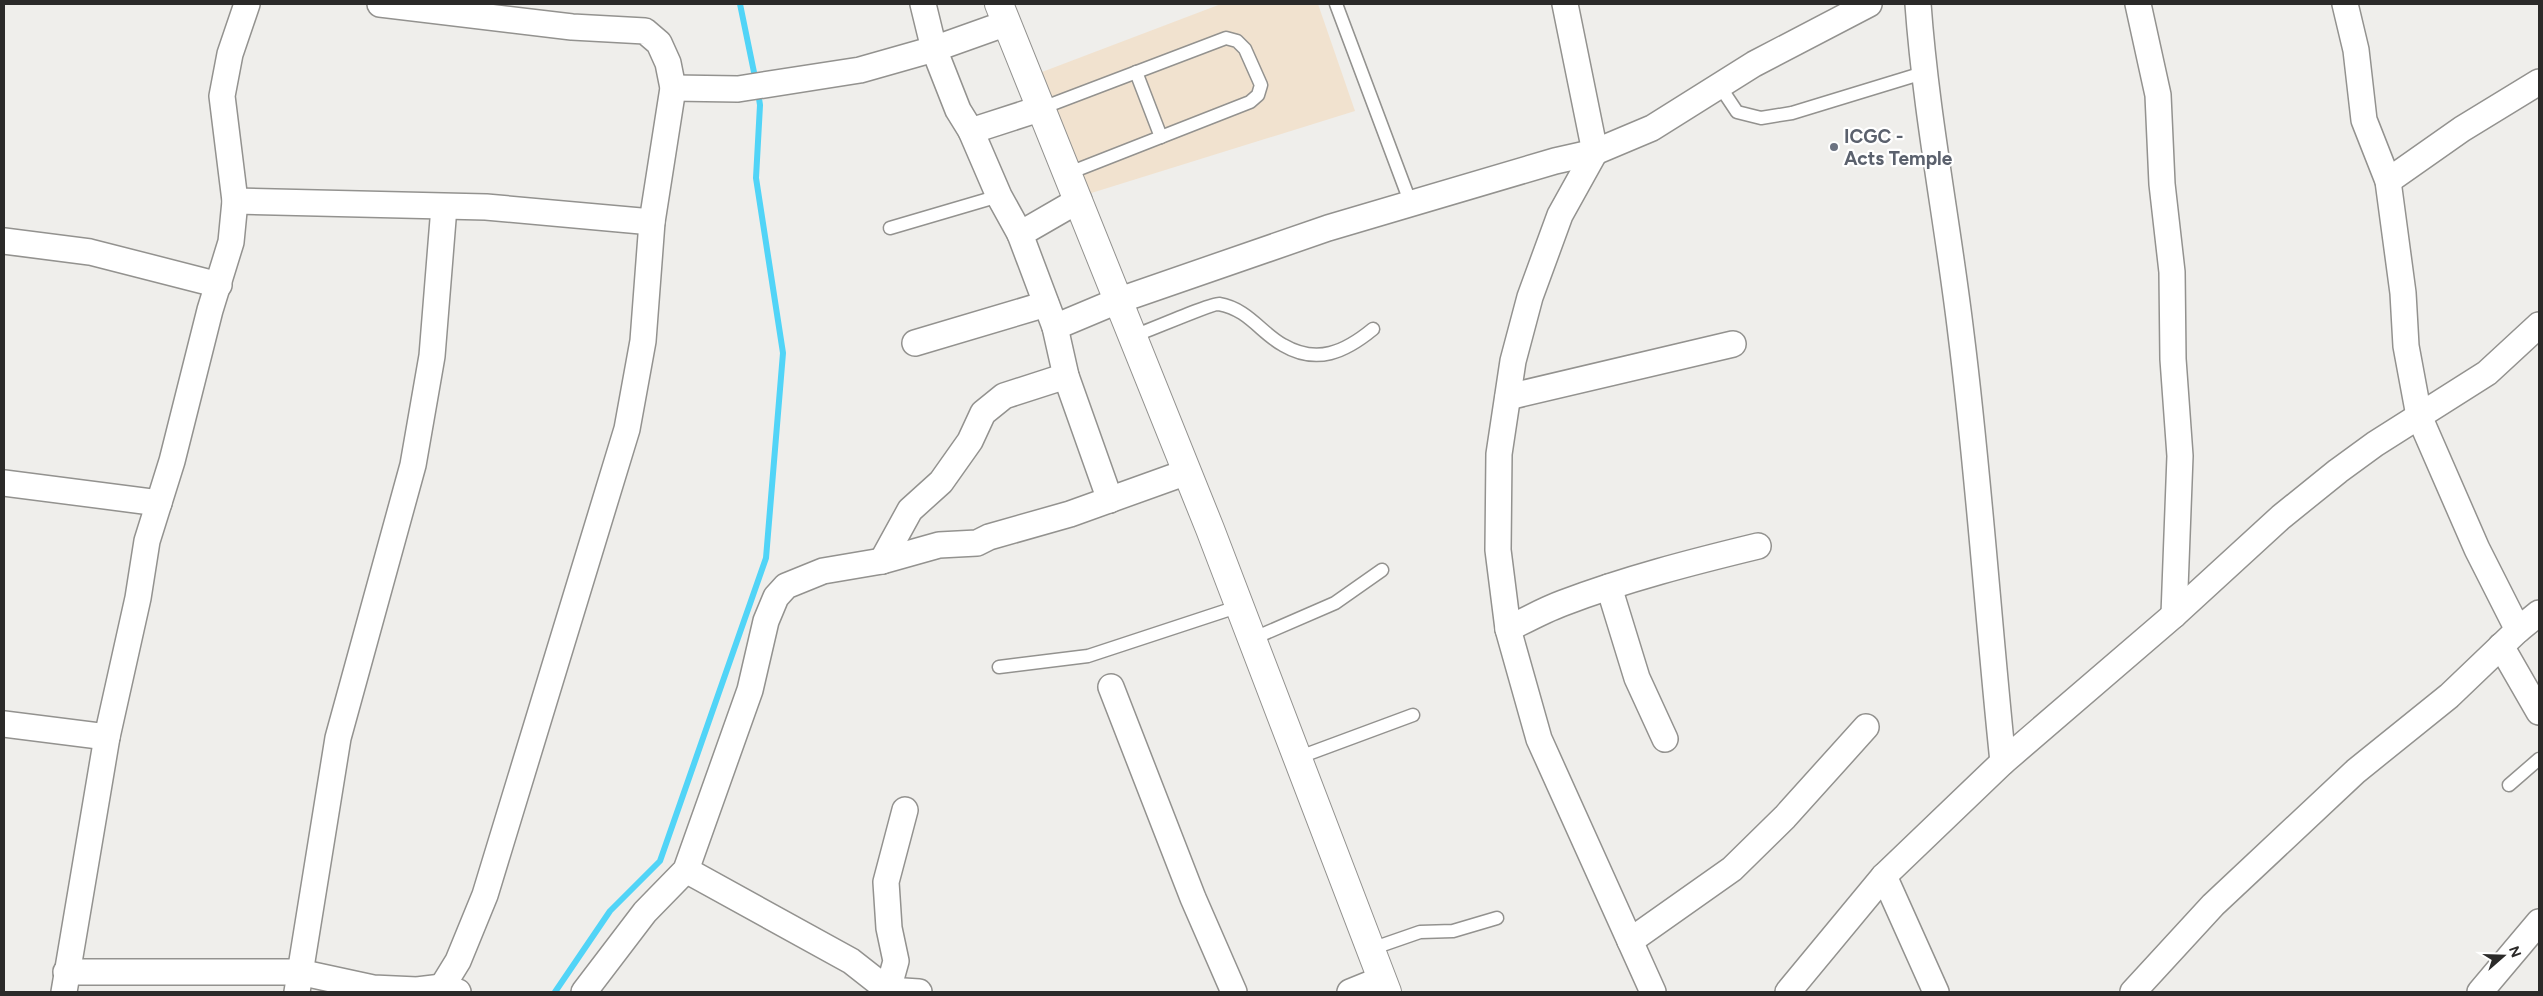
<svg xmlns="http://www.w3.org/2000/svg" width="2543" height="996" font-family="Figtree,sans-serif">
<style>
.commercial{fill:#f1e2cf}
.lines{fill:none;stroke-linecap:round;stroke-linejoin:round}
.stream{stroke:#51d4f7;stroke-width:6}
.lane-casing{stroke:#93928f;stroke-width:15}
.street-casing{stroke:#93928f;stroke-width:28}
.secondary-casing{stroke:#93928f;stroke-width:30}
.lane{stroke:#fff;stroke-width:12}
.street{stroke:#fff;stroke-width:25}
.secondary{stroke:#fff;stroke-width:28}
.worship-dot{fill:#6b7280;stroke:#fff;stroke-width:2}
.labels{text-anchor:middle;stroke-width:4.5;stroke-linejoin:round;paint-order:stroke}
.worship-label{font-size:19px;font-weight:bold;fill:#5b616d;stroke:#fff;text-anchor:start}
</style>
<rect width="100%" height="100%" fill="#efeeeb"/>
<path class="commercial" d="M1221,4H1318L1355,111L1085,195L1042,72Z"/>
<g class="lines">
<g class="stream">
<path d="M740,4L756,82"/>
<path d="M555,992L610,911L660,861L766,558L783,353L756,178L760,105L758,92"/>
</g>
<g class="lane-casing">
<g id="lane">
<path d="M1336,4L1411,204"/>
<path d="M1136,72L1161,137"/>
<path d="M1719,85L1737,112L1761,118L1792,113L1923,73"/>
<path d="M1042,108L1226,38L1237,41L1245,49L1261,85L1258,95L1250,102L1069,173"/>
<path d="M890,228L999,196"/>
<path d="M1133,336C1146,332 1212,303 1219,304C1248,309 1261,333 1283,345C1317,365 1345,352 1373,329"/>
<path d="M1252,639L1335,603L1382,570"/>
<path d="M999,667L1088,656L1240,606"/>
<path d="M1297,758L1413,715"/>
<path d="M2509,785L2539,759"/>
<path d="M1371,949L1420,932L1453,931L1497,918"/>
</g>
</g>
<g class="street-casing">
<g id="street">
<path d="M380,4L572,27L645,31L659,43L668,63L673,88L652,222L643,341L627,429L485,895L458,961L442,987"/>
<path d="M923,4L934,49L958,110L971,131L999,196L1020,234L1079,200"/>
<path d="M1565,4L1595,152L1560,215L1530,297L1513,361L1499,454L1498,550L1508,629L1539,739L1653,992"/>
<path d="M1918,4C1926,115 1948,224 1961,334C1979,476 1988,619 2003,762"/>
<path d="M2138,4L2158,95L2162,184L2172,272L2173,359L2180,456L2174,615"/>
<path d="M2345,4L2356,50L2364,120L2388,181L2403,293L2406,346L2419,416L2477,549L2518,630"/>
<path d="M673,88L738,89L860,70L934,49L1007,23"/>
<path d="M971,131L1042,108"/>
<path d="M2388,181L2462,129L2539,82"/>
<path d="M235,201L486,207L652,222"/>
<path d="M1020,234L1055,327L1066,376L1110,500"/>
<path d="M4,241L90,252L219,285"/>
<path d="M1055,327L1117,301L1328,228L1555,161L1595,152L1652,128L1754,64L1869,4"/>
<path d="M915,343L1046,304"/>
<path d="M1508,397L1733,344"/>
<path d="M4,483L159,503"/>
<path d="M882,561L910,510L941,482L970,441L983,413L1004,396L1066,376"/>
<path d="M1609,587L1637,678L1665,739"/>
<path d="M1508,629C1526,620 1544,610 1563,603C1626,579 1692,562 1758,546"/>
<path d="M2501,646L2539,712"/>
<path d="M1111,687L1193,898L1234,992"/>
<path d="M4,724L107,737"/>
<path d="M686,870L851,961L888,990L919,992"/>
<path d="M1884,876L1936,992"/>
<path d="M1630,941L1732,869L1785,817L1866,727"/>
<path d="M66,972H299L373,988L417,990L442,987L458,992"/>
<path d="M64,992L107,737L138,598L147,541L172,461L210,310L231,242L235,201L222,96L230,54L247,4"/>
<path d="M297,992L338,738L413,465L432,356L444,207"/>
<path d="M584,992L645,912L686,870L750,690L766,621L776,597L786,586L823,571L882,561L939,545L977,543L989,537L1070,514L1187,472"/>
<path d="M884,992L888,990L896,961L889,928L886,882L905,810"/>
<path d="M1350,992L1382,979"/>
<path d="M1788,992L1884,876L2003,762L2174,615L2281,517L2338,471L2375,444L2487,373L2539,325"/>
<path d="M2133,992L2213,905L2356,771L2449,696L2518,630L2539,613"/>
<path d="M2480,992L2539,922"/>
</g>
</g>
<g class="secondary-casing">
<path id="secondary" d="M999,4L1210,529L1387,992"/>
</g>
<use href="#lane" class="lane"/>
<use href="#street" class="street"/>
<use href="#secondary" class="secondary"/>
</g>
<circle class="worship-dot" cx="1834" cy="147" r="5"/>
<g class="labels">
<g class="worship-label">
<text x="1844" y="143">ICGC -<tspan x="1844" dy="22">Acts Temple</tspan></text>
</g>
</g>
<rect width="2543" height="996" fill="none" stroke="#2b2a29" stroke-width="10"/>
<g transform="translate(2503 956) rotate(70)" stroke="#ffffff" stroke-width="4" paint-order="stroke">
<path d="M0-4L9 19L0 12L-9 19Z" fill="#2b2a29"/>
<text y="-8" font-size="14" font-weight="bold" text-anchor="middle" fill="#2b2a29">N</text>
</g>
</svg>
